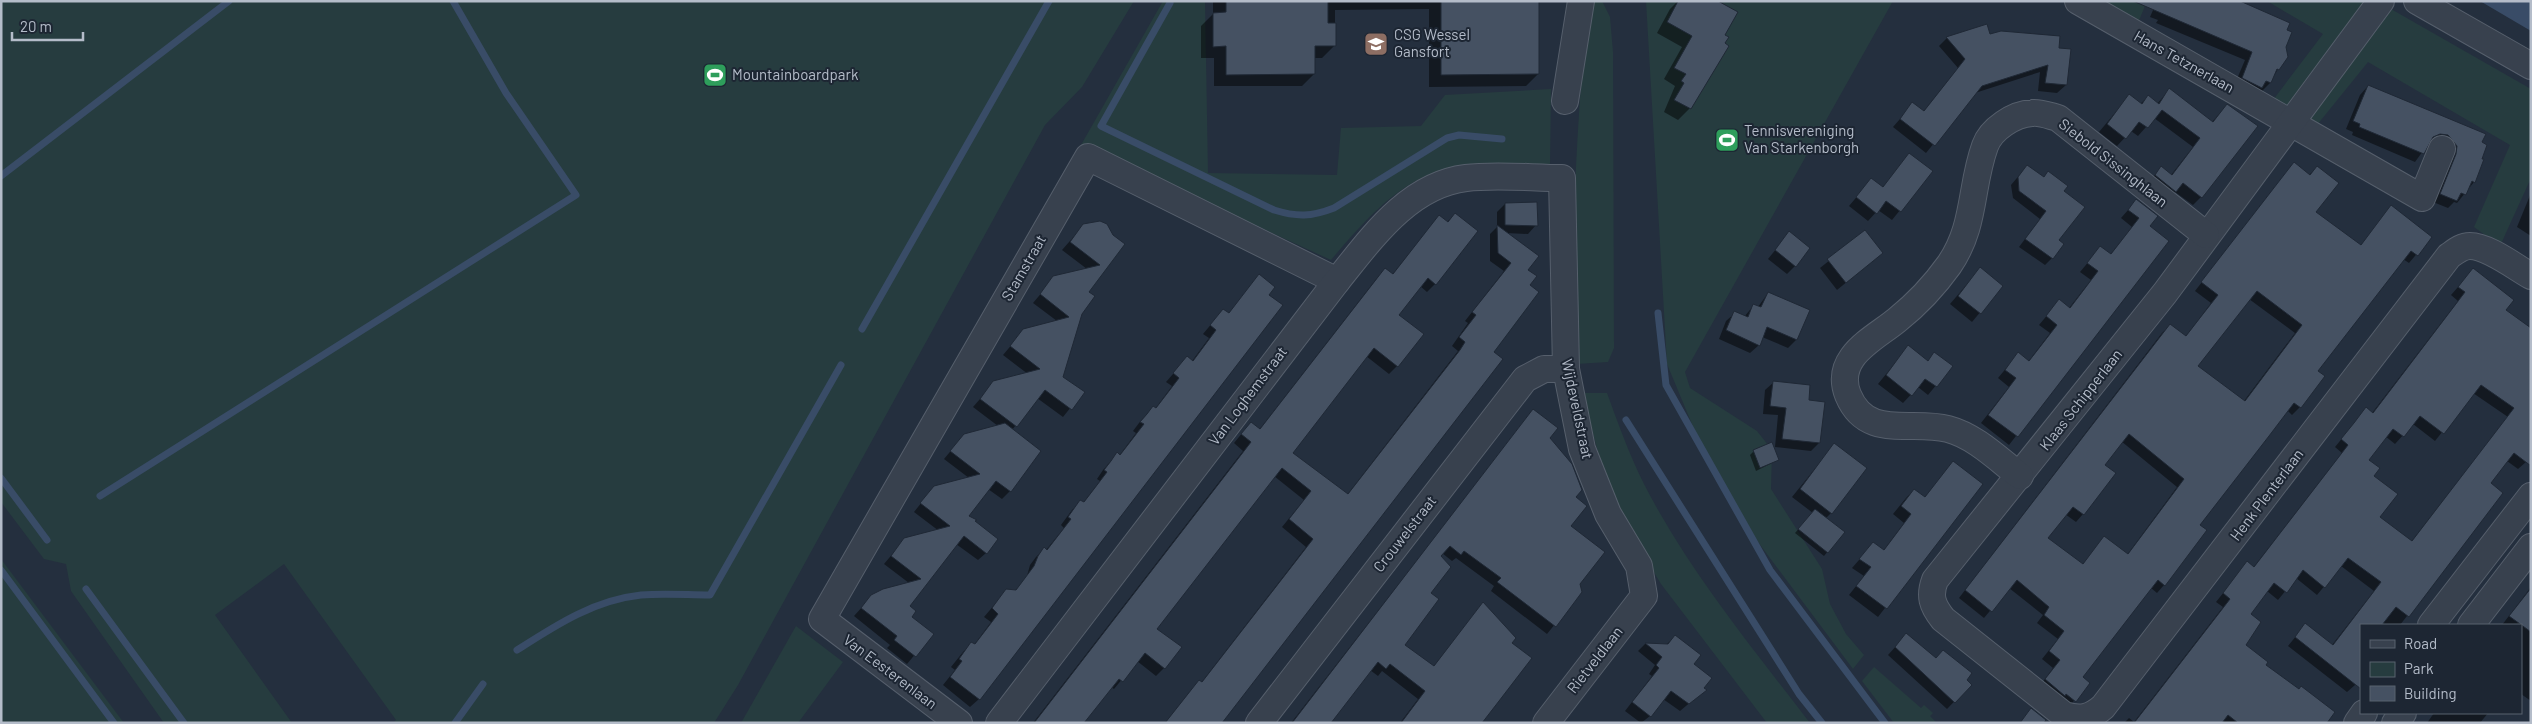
<svg xmlns="http://www.w3.org/2000/svg" width="2532" height="724" font-family="Barlow,sans-serif">
<style>
.green{fill:#263c3f}
.water{fill:#394c67}
.shadow{fill:#0007;fill-rule:evenodd}
.lines{fill:none;stroke-linecap:round;stroke-linejoin:round}
.stream{stroke:#394c67;stroke-width:7}
.building{fill:#455162;stroke:#1f2835;fill-rule:evenodd}
.minor-casing{stroke:#565f6c;stroke-width:28}
.minor{stroke:#38414e;stroke-width:26}
.labels{text-anchor:middle;stroke-width:4;stroke-linejoin:round;paint-order:stroke}
.poi-label{font-size:15px;fill:#b4bcc9;stroke:#1d2633;text-anchor:start}
.street-label{font-size:15px;fill:#b4bcc9;stroke:#1d2633}
</style>
<rect width="100%" height="100%" fill="#242f3e"/>
<g class="green">
<path d="M1,1H1134L1082,87L1045,125L738,685L714,723H393L396,720L284,564L215,615L292,723H164L71,591L66,564L44,559L1,502Z"/>
<path d="M1163,1H1205L1208,173L1337,175L1341,128L1421,126L1445,95L1551,89L1550,166C1437,154 1402,175 1331,260L1081,145Z"/>
<path d="M1590,1H1602L1610,17L1613,52L1614,348L1608,362L1576,364C1569,248 1577,132 1586,16Z"/>
<path d="M1646,1H1893L1685,372L1690,388L1757,431L1772,450L1771,489L1822,569L1830,604L1846,634L1864,655L1853,669L1752,534L1704,453L1667,364Z"/>
<path d="M2107,1H2147L2138,23L2105,5Z"/>
<path d="M2267,1H2366L2283,112L2270,104L2323,34Z"/>
<path d="M2391,9L2531,89V178L2500,246L2474,227L2510,145L2368,62L2313,130L2303,125Z"/>
<path d="M1582,393H1607C1618,423 1629,454 1644,484C1688,570 1751,646 1810,723H1767L1661,584L1611,500Z"/>
<path d="M1,559L124,723H1Z"/>
<path d="M796,626L843,662L798,723H741Z"/>
<path d="M1874,667L1921,708L1924,705L1933,713L1930,716L1937,723H1894L1862,681Z"/>
</g>
<path class="water" d="M2480,1H2531V31Z"/>
<g class="shadow">
<path d="M1213,1H1537L1538,74L1526,86L1429,87V9L1335,10V45L1322,58H1314V74L1302,86H1214V58H1201V26L1213,14Z"/>
<path d="M1678,1L1724,36L1723,44L1727,46L1690,108L1678,120L1664,112L1675,86L1664,79L1682,47L1657,33L1670,9Z"/>
<path d="M2157,1H2236L2278,69L2270,83L2262,91L2234,86L2245,60L2156,23L2158,20L2150,17Z"/>
<path d="M1986,26L1989,36L2058,49L2066,85L2057,93L2038,91L2040,72L1975,93L1926,153L1893,127L1913,104L1923,112L1958,68L1939,46L1947,38Z"/>
<path d="M2368,86L2481,143L2474,182L2457,203L2454,202L2448,208L2433,202L2439,143L2428,144L2415,162L2352,135L2353,132L2346,129L2360,95Z"/>
<path d="M2169,90L2212,122L2227,105L2201,197L2193,205L2175,192L2167,200L2147,184L2161,168L2171,175L2193,147L2154,118L2138,136L2131,131L2117,146L2099,132L2129,96L2140,104L2148,97L2157,104Z"/>
<path d="M1909,155L1931,172L1892,220L1878,210L1868,221L1849,206L1871,180L1882,188Z"/>
<path d="M2294,164L2309,175L2317,167L2315,212L2360,246L2391,207L2431,237L2409,263L2403,259L2317,371L2300,407L2292,415L2287,410L2198,526L2164,585L2157,593L2151,588L2081,678L2089,683L2067,709L2039,687L2053,668L2042,659L2058,639L2037,623L2043,615L2009,588L1984,618L1959,598L2162,333L2170,326L2185,337L2196,323L2211,303L2195,291ZM2249,299L2295,333L2244,401L2197,366ZM2121,441L2177,487L2127,555L2104,538L2082,565L2047,539L2065,514L2076,522L2083,514L2114,474L2103,465Z"/>
<path d="M2027,166L2043,178L2049,172L2062,191L2057,240L2052,258L2045,265L2019,247L2040,219L2013,198L2011,185Z"/>
<path d="M2531,193V236L2517,227Z"/>
<path d="M2136,201L2148,227L2167,241L2009,445L1981,423L2009,387L1998,378L2018,354L2028,362L2050,333L2039,325L2059,301L2069,308L2091,280L2080,272L2100,248L2110,255L2132,227L2121,218Z"/>
<path d="M1505,204L1536,225L1528,234L1506,233L1537,256L1221,723H1165L1191,690L1199,682L1201,683L1306,547L1282,527L1304,500L1274,476L1155,629L1164,668L1156,676L1137,661L1114,689L1111,687L1083,723H1033L1243,451L1234,443L1243,432L1259,430L1377,278L1385,270L1392,275L1439,216L1447,222L1455,214L1435,284L1427,292L1420,286L1398,315L1397,366L1389,374L1366,356L1291,453L1347,495L1458,351L1452,346L1468,323L1465,321L1504,271L1490,261V234L1497,227V212Z"/>
<path d="M1084,225L1112,236L1123,244L1087,292L1062,377L1083,392L1063,417L1037,398L1012,430L1010,491L1002,499L988,489L967,517L974,521L986,553L978,560L956,544L908,606L910,617L932,634L907,664L887,648L890,645L854,616L872,596L909,583L884,564L905,539L939,531L914,512L934,487L969,478L944,459L964,435L998,426L973,407L994,383L1028,374L1003,355L1024,330L1057,321L1033,303L1054,278L1087,269L1062,250Z"/>
<path d="M1865,232L1882,253L1837,290L1820,268Z"/>
<path d="M1789,233L1795,266L1787,274L1768,259Z"/>
<path d="M1980,269L2002,286L1972,322L1950,304Z"/>
<path d="M2473,270L2504,311L2526,462L2518,469L2507,461L2489,484L2502,493L2400,625H2361V677L2355,685L2347,692L2288,646L2305,625L2332,645L2374,591L2341,566L2317,595L2296,578L2278,600L2267,591L2249,614L2244,645L2264,665L2299,691L2305,723H2124L2129,718L2134,722L2223,607L2216,602L2247,563L2253,568L2342,453L2335,447L2366,409L2372,413L2458,301L2451,295ZM2473,393L2508,417L2411,542L2378,518L2372,476L2367,460L2385,436L2395,444L2413,424L2435,441Z"/>
<path d="M1259,276L979,699L970,707L943,685L955,670L951,667L963,652L971,644L974,645L991,622L984,617L1006,591H1015L1027,576L1030,565L1036,557L1044,549L1046,550L1064,528L1061,525L1072,510L1081,502L1083,503L1100,481L1097,479L1103,470L1117,454L1119,456L1136,433L1133,431L1139,423L1153,407L1155,409L1172,386L1166,382L1187,358L1192,361L1209,338L1203,334L1223,310L1228,314Z"/>
<path d="M1768,293L1809,311L1796,340L1788,348L1762,337L1759,345L1750,353L1719,339L1726,321L1735,313L1744,317L1754,305L1758,307Z"/>
<path d="M1908,347L1927,362L1934,354L1951,367L1928,395L1918,387L1903,403L1878,384Z"/>
<path d="M1774,382L1808,402L1819,443L1811,451L1775,447L1778,415L1763,414L1765,390Z"/>
<path d="M1533,411L1549,438L1574,498L1570,527L1581,592L1547,634L1491,591L1494,586L1456,558L1452,561L1442,553L1429,593L1403,645L1433,667L1483,604L1511,644L1480,723H1400L1418,699L1382,671L1378,676L1370,670L1330,723H1291Z"/>
<path d="M1834,445L1831,513L1825,519L1843,533L1824,556L1795,533L1813,513L1792,497Z"/>
<path d="M1754,451L1778,460L1756,471L1750,455Z"/>
<path d="M1953,462L1981,484L1878,617L1849,595L1864,576L1852,568L1873,544L1883,551L1904,523L1893,514L1906,498L1914,490L1924,498Z"/>
<path d="M2531,587V701L2521,694V625H2502Z"/>
<path d="M1906,635L1970,685L1947,709L1888,655Z"/>
<path d="M1675,636L1705,690L1680,711L1663,699L1650,716L1641,723L1625,711L1652,676L1649,674L1655,665L1638,651L1645,644L1666,645Z"/>
<path d="M2434,713H2488L2480,723H2427Z"/>
</g>
<g class="lines">
<g class="stream">
<path d="M1170,3L1101,126L1274,210C1297,217 1311,217 1334,208L1447,138L1459,135L1502,139"/>
<path d="M1,176L229,1"/>
<path d="M1658,313L1666,385L1770,570L1885,723"/>
<path d="M862,329L1049,1"/>
<path d="M1626,420L1799,694L1822,723"/>
<path d="M1,478L47,540"/>
<path d="M100,496L576,195L506,93L453,1"/>
<path d="M1,570L114,723"/>
<path d="M86,589L184,723"/>
<path d="M517,650C556,625 594,600 641,595C664,593 688,595 710,595L841,365"/>
<path d="M455,723L483,684"/>
</g>
</g>
<g class="building">
<path d="M1226,1H1328V23H1336V46H1315V74L1226,75V46L1213,47V13L1226,12Z"/>
<path d="M1441,1H1539V74L1441,75Z"/>
<path d="M1678,1H1718L1738,12L1725,35L1729,37L1725,43L1729,46L1691,109L1674,100L1684,83L1681,81L1686,74L1674,68L1692,36L1667,22Z"/>
<path d="M2133,1H2240L2290,23L2287,30L2292,32L2286,47L2288,57L2279,70L2277,69L2271,83L2266,81L2262,88L2242,78L2252,52Z"/>
<path d="M1987,24L1990,34L2001,31L2060,36L2059,48L2071,49L2067,85L2045,83L2048,65L1982,86L1935,146L1900,119L1912,102L1924,111L1965,59L1946,37Z"/>
<path d="M2368,85L2486,134L2482,142L2487,145L2482,159H2484L2475,183L2472,181L2466,195L2461,193L2457,201L2440,194L2456,154L2457,146L2448,135L2440,134L2433,137L2424,154L2359,127L2360,124L2353,121Z"/>
<path d="M2169,88L2213,122L2227,104L2258,126L2202,198L2183,183L2176,192L2155,175L2161,166L2172,175L2200,138L2162,110L2148,128L2139,122L2126,139L2107,124L2129,94L2142,104L2148,95L2159,104Z"/>
<path d="M1909,153L1933,171L1901,212L1886,201L1877,214L1856,197L1871,178L1883,187Z"/>
<path d="M2294,162L2310,175L2317,166L2339,183L2316,212L2361,245L2391,205L2432,237L2418,256L2411,251L2318,371L2325,376L2301,408L2294,403L2269,436L2200,525L2207,530L2165,586L2158,580L2083,677L2090,683L2076,702L2066,694L2065,696L2045,679L2060,660L2049,651L2064,631L2044,615L2049,607L2017,580L1992,612L1965,590L2170,324L2186,336L2203,314L2218,295L2201,282ZM2257,291L2302,325L2245,401L2198,366ZM2129,434L2184,479L2128,554L2104,536L2083,564L2048,538L2073,507L2084,515L2116,473L2105,465Z"/>
<path d="M2027,165L2044,177L2048,171L2068,186L2064,191L2085,207L2059,240L2064,244L2053,259L2025,239L2046,211L2019,191L2018,177Z"/>
<path d="M2136,199L2158,216L2150,226L2169,241L2018,437L1988,415L2016,378L2005,370L2018,352L2029,361L2057,325L2046,316L2059,299L2070,308L2098,271L2087,263L2100,246L2111,254L2139,218L2128,210Z"/>
<path d="M1537,202L1538,226L1505,225V203Z"/>
<path d="M1455,213L1478,231L1436,285L1428,278L1399,315L1424,334L1398,367L1374,348L1293,453L1348,494L1460,350L1465,342L1459,337L1476,315L1472,312L1511,263L1498,253L1497,225L1539,256L1528,270L1537,276L1530,285L1539,292L1494,352L1503,359L1222,723H1165L1199,680L1202,682L1313,539L1289,519L1311,491L1282,468L1157,629L1182,647L1165,669L1145,653L1123,682L1119,679L1084,723H1034L1251,442L1241,434L1251,422L1260,429L1385,268L1393,274L1439,215L1448,222Z"/>
<path d="M1100,221L1107,224L1113,235L1125,244L1089,292L1095,296L1082,314L1063,377L1085,392L1072,410L1045,390L1017,427L980,399L993,381L1040,369L1010,346L1023,329L1069,317L1040,294L1053,276L1100,265L1070,242L1083,224Z"/>
<path d="M1865,230L1883,253L1846,283L1827,259Z"/>
<path d="M1789,231L1810,248L1796,267L1775,250Z"/>
<path d="M1980,267L2003,286L1981,314L1958,296Z"/>
<path d="M2473,268L2514,300L2506,310L2531,328V466L2514,453L2491,483L2503,493L2409,617L2396,607L2382,625H2361V689L2295,637L2305,623L2333,645L2381,582L2348,558L2325,588L2303,570L2287,593L2274,583L2251,614L2261,622L2246,645L2268,662L2266,665L2299,689L2301,686L2335,712L2327,723H2238L2228,715L2222,723H2134L2230,599L2223,593L2247,561L2254,567L2348,445L2341,439L2354,423L2366,407L2373,413L2465,292L2458,287ZM2481,385L2514,408L2412,541L2380,517L2398,494L2374,476L2380,468L2369,460L2393,429L2404,437L2420,416L2444,434Z"/>
<path d="M1259,274L1275,287L1269,295L1283,305L980,700L950,677L962,661L959,659L971,642L975,644L998,614L992,608L1006,589L1016,590L1034,566L1038,556L1044,547L1047,550L1071,519L1068,517L1080,500L1084,502L1107,472L1104,470L1111,461L1117,452L1120,455L1144,424L1140,422L1147,414L1153,406L1156,408L1179,378L1173,373L1187,356L1193,361L1216,330L1210,325L1223,309L1229,313Z"/>
<path d="M1768,292L1810,310L1797,340L1767,327L1760,346L1726,330L1734,311L1748,317L1753,304L1761,307Z"/>
<path d="M1908,345L1928,361L1934,352L1953,366L1937,387L1925,379L1912,396L1886,375Z"/>
<path d="M1773,381L1810,385L1809,400L1825,402L1820,443L1782,439L1786,408L1770,406Z"/>
<path d="M1533,409L1558,428L1550,438L1572,464L1582,490L1576,497L1587,506L1571,526L1605,552L1580,584L1582,592L1556,627L1497,582L1501,578L1464,551L1461,555L1450,546L1441,556L1451,567L1431,593L1439,599L1405,645L1434,666L1483,602L1516,638L1512,643L1532,658L1499,701L1482,723H1401L1425,691L1390,664L1386,669L1378,662L1331,723H1292Z"/>
<path d="M1005,423L1041,451L1011,492L996,481L969,516L977,520L975,521L998,539L987,554L964,536L910,606L916,611L912,617L934,634L916,657L894,640L897,636L861,608L871,595L883,589L921,579L891,556L904,538L950,526L920,503L934,486L980,474L950,451L964,434Z"/>
<path d="M1772,442L1779,460L1760,468L1753,450Z"/>
<path d="M1834,443L1867,468L1832,514L1800,489Z"/>
<path d="M1953,461L1983,484L1887,609L1856,586L1871,567L1859,559L1873,542L1884,550L1911,514L1901,506L1908,497L1914,489L1925,497Z"/>
<path d="M1815,509L1845,532L1828,553L1798,529Z"/>
<path d="M2531,588V632L2509,616Z"/>
<path d="M1906,633L1936,658L1943,650L1972,673L1967,680L1972,685L1955,703L1895,647Z"/>
<path d="M1675,635L1701,655L1694,664L1712,678L1704,688L1707,690L1689,704L1671,691L1651,717L1632,702L1659,668L1656,665L1662,657L1645,643L1668,644Z"/>
<path d="M2031,708L2046,720L2044,723H2020Z"/>
</g>
<g class="lines">
<g class="minor-casing">
<g id="minor">
<path d="M2078,1L2422,198L2442,149"/>
<path d="M2381,1L2165,293L1935,580C1929,596 1932,605 1943,619L2064,715C2081,720 2090,718 2103,707L2449,256C2456,251 2462,246 2470,246C2488,246 2515,267 2531,276"/>
<path d="M2417,1L2531,66"/>
<path d="M1565,101L1581,1"/>
<path d="M2020,476C1998,459 1975,436 1948,429C1911,419 1867,441 1848,395C1833,357 1874,339 1897,320C1917,304 1934,286 1949,265C1976,226 1970,187 1985,146C1991,129 2014,114 2032,113C2040,112 2050,116 2058,118L2206,235"/>
<path d="M2431,625L2531,496"/>
<path d="M2471,625L2531,547"/>
<path d="M959,723L822,619L1088,157L1337,281"/>
<path d="M999,723L1337,281C1371,239 1408,185 1466,178C1494,174 1533,178 1562,178L1566,369L1582,449L1608,514L1639,566L1644,596L1546,723"/>
<path d="M1259,723L1525,379L1544,369H1566"/>
<path d="M2357,723L2364,713"/>
<path d="M2395,723L2403,713"/>
</g>
</g>
<use href="#minor" class="minor"/>
</g>
<defs>
<g id="school-square" transform="scale(1.25)"><rect x="-9" y="-9" width="18" height="18" rx="4" fill="#8d6e63" stroke="#1d2633"/><path d="M0-5L7-2L0 1L-7-2ZM-4 1L0 2.5L4 1V4Q0 6-4 4Z" fill="#fff"/></g>
<g id="stadium-square" transform="scale(1.25)"><rect x="-9" y="-9" width="18" height="18" rx="4" fill="#2e9e5b" stroke="#1d2633"/><path d="M0-5a6.5 5 0 1 0 0 10a6.5 5 0 1 0 0-10ZM-3.5-1.8h7v3.6h-7Z" fill="#fff"/></g>
</defs>
<g fill-rule="evenodd">
<use href="#school-square" x="1376" y="44"/>
<use href="#stadium-square" x="715" y="75"/>
<use href="#stadium-square" x="1727" y="140"/>
</g>
<g class="labels">
<g class="poi-label">
<text x="1394" y="40">CSG Wessel<tspan x="1394" dy="17">Gansfort</tspan></text>
<text x="732" y="80">Mountainboardpark</text>
<text x="1744" y="136">Tennisvereniging<tspan x="1744" dy="17">Van Starkenborgh</tspan></text>
</g>
<g class="street-label">
<text transform="translate(2184 62) rotate(29)" y="5">Hans Tetznerlaan</text>
<text transform="translate(2113 163) rotate(38)" y="5">Siebold Sissinghlaan</text>
<text transform="translate(1024 268) rotate(-60)" y="5">Stamstraat</text>
<text transform="translate(1248 396) rotate(-53)" y="5">Van Loghemstraat</text>
<text transform="translate(2081 400) rotate(-52)" y="5">Klaas Schipperlaan</text>
<text transform="translate(1577 409) rotate(78)" y="5">Wijdeveldstraat</text>
<text transform="translate(2267 495) rotate(-53)" y="5">Henk Plenterlaan</text>
<text transform="translate(1405 534) rotate(-52)" y="5">Crouwelstraat</text>
<text transform="translate(1595 660) rotate(-52)" y="5">Rietveldlaan</text>
<text transform="translate(890 672) rotate(37)" y="5">Van Eesterenlaan</text>
</g>
</g>
<rect width="2532" height="724" fill="none" stroke="#b4bcc9" stroke-width="5"/>
<rect x="2360" y="624" width="162" height="90" fill="#1d2633" stroke="#59626f"/>
<rect x="2370" y="640" width="25" height="8" fill="#38414e" stroke="#59626f"/>
<text x="2404" y="649" font-size="15" fill="#b4bcc9">Road</text>
<rect x="2370" y="662" width="25" height="15" fill="#263c3f" stroke="#59626f"/>
<text x="2404" y="674" font-size="15" fill="#b4bcc9">Park</text>
<rect x="2370" y="686" width="25" height="15" fill="#455162" stroke="#59626f"/>
<text x="2404" y="699" font-size="15" fill="#b4bcc9">Building</text>
<path d="M12 32v8h71v-8" fill="none" stroke="#b4bcc9" stroke-width="2.5"/>
<text x="20" y="32" font-size="15" fill="#b4bcc9" stroke="#1d2633" stroke-width="4" paint-order="stroke">20 m</text>
</svg>
